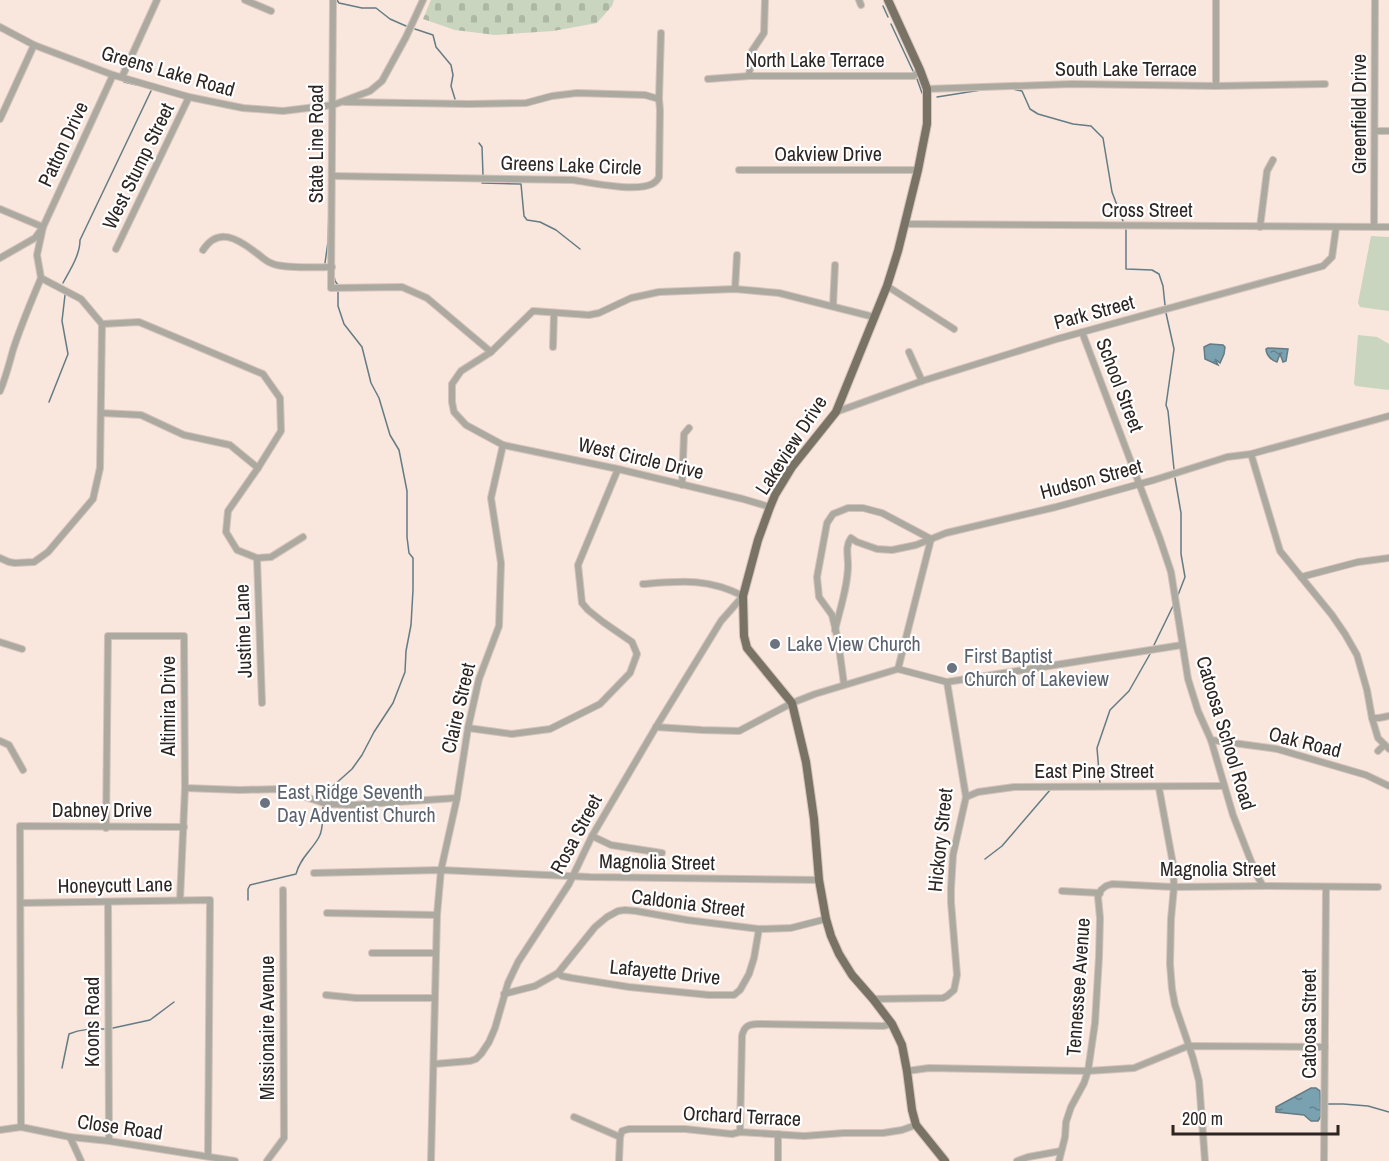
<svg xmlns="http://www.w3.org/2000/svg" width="1389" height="1161" font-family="'Archivo Narrow',sans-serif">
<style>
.grass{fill:#c9d5bf}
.cemetery{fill:url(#cemetery-stones)}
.water{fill:url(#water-ripples);stroke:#637c85;stroke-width:1.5}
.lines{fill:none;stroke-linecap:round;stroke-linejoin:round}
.stream{stroke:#637c85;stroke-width:1.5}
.minor-casing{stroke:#d4c3bb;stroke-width:8}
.major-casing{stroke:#d4c3bb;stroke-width:10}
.minor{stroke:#aca9a1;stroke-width:6}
.major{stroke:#787365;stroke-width:8}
.worship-dot{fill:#6b7280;stroke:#fff;stroke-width:2}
.labels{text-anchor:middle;stroke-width:4.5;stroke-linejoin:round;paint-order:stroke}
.street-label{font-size:20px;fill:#2d2522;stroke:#fff}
.worship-label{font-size:20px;fill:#5b616d;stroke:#fff;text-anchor:start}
</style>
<defs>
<pattern id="cemetery-stones" width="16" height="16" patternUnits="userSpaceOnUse" patternTransform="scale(1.5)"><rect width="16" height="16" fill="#c9d5bf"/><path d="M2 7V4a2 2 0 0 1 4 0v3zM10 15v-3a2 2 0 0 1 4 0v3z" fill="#adb7a4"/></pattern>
<pattern id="water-ripples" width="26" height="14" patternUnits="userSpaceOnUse" patternTransform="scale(1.5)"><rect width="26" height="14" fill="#7aa1b0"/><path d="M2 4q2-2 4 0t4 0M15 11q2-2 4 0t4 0" fill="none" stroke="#64838f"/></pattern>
</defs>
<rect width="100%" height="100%" fill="#f9e6dc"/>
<g class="grass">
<path d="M1371,236L1389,237V311L1360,307L1358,303Z"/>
<path d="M1358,335L1377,337L1389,344V390L1356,386L1354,384Z"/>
</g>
<path class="cemetery" d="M431,0H614L612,6L597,23L553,31L495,35L455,30L423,19Z"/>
<g class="water">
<path d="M1210,344L1223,345L1225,347L1224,354L1220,363L1215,359L1218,365L1205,359L1204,347Z"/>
<path d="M1268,348L1288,349L1286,361L1283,362L1280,354L1277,362C1272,361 1266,355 1266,349Z"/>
<path d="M1311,1088H1316L1320,1091L1321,1116L1318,1121H1311L1304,1115L1276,1112V1107Z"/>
</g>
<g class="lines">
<g class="stream">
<path d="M337,0L339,3L362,8H376L390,19L406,26"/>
<path d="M883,6L888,17"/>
<path d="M891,24L913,71"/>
<path d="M415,29L433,35L436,47L451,65L453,75L451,86L455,99"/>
<path d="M122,70L154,0"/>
<path d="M917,79L922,93"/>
<path d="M124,82L137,85"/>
<path d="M1013,89L1022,91L1030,109L1038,114L1073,124L1091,126L1103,138L1112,192L1123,221"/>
<path d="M937,97L981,90"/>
<path d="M479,143L482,147L483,175"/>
<path d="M482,183L521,184L524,216L527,220L540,222L556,230L580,249"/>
<path d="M1126,230V269L1152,270L1159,274L1163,286L1165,305"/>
<path d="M325,263L328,242L329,210"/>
<path d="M334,276L335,281L338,285"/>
<path d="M63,283C70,270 80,255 80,240L151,91"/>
<path d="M1166,313L1174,349L1166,405L1168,411L1174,469"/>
<path d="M49,402L68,354L62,321L65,295"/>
<path d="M1175,478L1181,513V554L1185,577L1178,595"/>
<path d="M1154,645L1173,606"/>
<path d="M1100,784L1097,748L1110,710L1129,691L1150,654"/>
<path d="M323,798L324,794L352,769L362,755L374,732L393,703L405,672L406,651L411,625L413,590V558L409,553L407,537V491L399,450L390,435L379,398L371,383L362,347L344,324L338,306V292"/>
<path d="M985,859L1002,846L1050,790"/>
<path d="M248,900V889L250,885L296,874C300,858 312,850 319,837C324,828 322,817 323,807"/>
<path d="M113,1028L150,1020L174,1002"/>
<path d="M62,1068L69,1034C81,1029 91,1029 104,1029"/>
<path d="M1328,1104H1343L1368,1106L1389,1112"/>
</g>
<g class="minor-casing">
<g id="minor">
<path d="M245,0L271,11"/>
<path d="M333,0L331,288L402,287L427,298L491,352"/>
<path d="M859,0L861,5"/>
<path d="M0,27L34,45L113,75L189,97L243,108L283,111L333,105L370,91L382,81L406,37L423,0"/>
<path d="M749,76L752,51L764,33L765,0"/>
<path d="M122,77L157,0"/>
<path d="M708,79L749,76H914L920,70"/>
<path d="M1216,86V0"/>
<path d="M927,89L1072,84L1216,86L1325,84"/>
<path d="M345,102L469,104L526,103L552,96L577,93L645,95L659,99"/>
<path d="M0,119L34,45"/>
<path d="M1376,131H1389"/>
<path d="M739,170H918"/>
<path d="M333,176L573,180C592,183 636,192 652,184C656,182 657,181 659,177L660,110L659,99L661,33"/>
<path d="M0,209L43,227"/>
<path d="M904,224L1389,227"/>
<path d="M1260,227L1267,171L1273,160"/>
<path d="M1374,227L1375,0"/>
<path d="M116,249L189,97"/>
<path d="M203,250C218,227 237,238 255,252C260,255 265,261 271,263C282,269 318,267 332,267"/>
<path d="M0,258L35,238L43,227L113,75"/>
<path d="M887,286L954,329"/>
<path d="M735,289L737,255"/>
<path d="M833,306L835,265"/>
<path d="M102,324L139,322L263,374L280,398L281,431L258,468L228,511L226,532L237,550L257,558L271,557L303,537"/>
<path d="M1082,332L1160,539L1171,572L1188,679L1198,711L1211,740L1233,815L1256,874L1263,886"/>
<path d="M553,347L554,313"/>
<path d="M909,352L922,381"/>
<path d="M0,391C6,377 9,364 13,350C21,325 31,302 41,278"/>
<path d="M836,412L922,381L1057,339L1323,266L1332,257L1336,228"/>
<path d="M101,413L141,415L184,435L230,445L258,468"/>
<path d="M1251,454L1280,551L1332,615L1345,634L1357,655L1367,690L1372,718L1378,738L1389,749"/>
<path d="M682,485L684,434L689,428"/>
<path d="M770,507L743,499L618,469L503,445L466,425L454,412L452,402V384L461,371L491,352L533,311L589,315L599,313L631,298L659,292L735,289L779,293L874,317"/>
<path d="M0,558L9,562L15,563L34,562L48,552L93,499L100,468L102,324L81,299L41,278L37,255L43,227"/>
<path d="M257,558L262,703"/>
<path d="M1301,577L1358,562L1389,558"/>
<path d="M835,630C840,609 848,586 848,565C848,555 845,546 851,538L857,542L877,549L892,550L916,545L946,533L1056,507L1154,480L1227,457L1251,454L1389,416"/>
<path d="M0,642L22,649"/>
<path d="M898,669L931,539"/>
<path d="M844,684L838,640L832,615L819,597L817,577L827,523L833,514L848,508H863L882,513L931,539"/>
<path d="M1372,718H1379L1389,716"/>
<path d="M656,727L702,730L739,731L792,703L815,694L898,669L947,682L1182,645"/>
<path d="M468,728L512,734L550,729L600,704L630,673L637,654L632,642L603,622L588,610L582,603L578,565L618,469"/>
<path d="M1211,740L1277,749L1366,775L1389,786"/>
<path d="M0,741L9,745L23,770"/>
<path d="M1378,751L1384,745"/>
<path d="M185,788L240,790L281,789L327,804L352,805L457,798"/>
<path d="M1159,788L1173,864L1174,887L1171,919L1170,964L1172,989L1175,1005L1193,1058L1199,1081L1205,1161"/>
<path d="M966,797L978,792L1014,787L1224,786"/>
<path d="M106,828L108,636H184L185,788L180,900"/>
<path d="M592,836L611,845L662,853"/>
<path d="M314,873L441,870L590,877L819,880"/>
<path d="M1062,891L1100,893"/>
<path d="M108,902L109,1141"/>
<path d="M21,903L210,900L208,1156"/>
<path d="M327,913L437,915"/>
<path d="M372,953H436"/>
<path d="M558,973L562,976L572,978L629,987L709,995H734L740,990L749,974L754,958L759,929"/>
<path d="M504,994L535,986L558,973L595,927L607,917L618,911L625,910L636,911L687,920L759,929L791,928L826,919"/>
<path d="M326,995L356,998H435"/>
<path d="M873,999L943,998L947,996L954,990L957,975L951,902V888L953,855L966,797L947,682"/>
<path d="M434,1064L470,1061L476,1059L481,1054L489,1042L495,1028L508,983L518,962L569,884L592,836L656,727L721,621L743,596C708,578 681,581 643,584"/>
<path d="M907,1071L929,1068L1088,1071L1134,1068L1188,1046L1325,1047"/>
<path d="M574,1117L620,1137"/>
<path d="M21,1127L20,826L184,827"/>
<path d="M0,1130L21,1127L70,1137L109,1141L235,1161"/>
<path d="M740,1132L742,1036C744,1026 749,1024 758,1024L883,1026L892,1024"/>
<path d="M70,1137L81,1161"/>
<path d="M620,1137L622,1131L629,1129H685L732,1134L740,1132L804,1136L844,1133H883L902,1130L916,1125"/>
<path d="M267,1161L284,1138L283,890"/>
<path d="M431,1161L437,915L441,870L457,798L468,728L479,679L499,626L501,563L491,498L503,445"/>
<path d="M619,1161L620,1137"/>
<path d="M778,1161V1134"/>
<path d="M1017,1161L1028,1157L1061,1151"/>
<path d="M1059,1161L1065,1137L1066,1122L1071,1107L1084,1083L1088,1071L1095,1023L1099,957L1100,918L1098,897L1101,890L1106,886L1112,884L1174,887L1263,886L1378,887"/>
<path d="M1324,1161L1326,887"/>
</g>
</g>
<g class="major-casing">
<path id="major" d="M888,0L920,70L927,89V124L918,170L898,251L887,286L836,412L792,467L775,495L770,507L758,540L743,596L744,636L747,648L792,703L806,762L814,819L819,880L826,919L831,936L839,954L852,975L873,999L892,1024L902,1045L907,1071L912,1110L916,1125L945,1161"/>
</g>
<use href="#minor" class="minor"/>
<use href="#major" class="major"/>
</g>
<g class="worship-dot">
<circle cx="775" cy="644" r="6"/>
<circle cx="952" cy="668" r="6"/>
<circle cx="265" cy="803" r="6"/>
</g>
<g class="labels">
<g class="street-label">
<text x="815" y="67">North Lake Terrace</text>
<text x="1126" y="76">South Lake Terrace</text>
<text transform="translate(168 71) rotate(16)" y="7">Greens Lake Road</text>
<text transform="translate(1359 114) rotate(-90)" y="7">Greenfield Drive</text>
<text transform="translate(63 144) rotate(-65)" y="7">Patton Drive</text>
<text transform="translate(316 144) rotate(-90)" y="7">State Line Road</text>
<text x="828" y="161">Oakview Drive</text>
<text transform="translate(571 165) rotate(2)" y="7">Greens Lake Circle</text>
<text transform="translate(138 166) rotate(-64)" y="7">West Stump Street</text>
<text x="1147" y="217">Cross Street</text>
<text transform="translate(1094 312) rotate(-15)" y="7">Park Street</text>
<text transform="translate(1120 385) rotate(69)" y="7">School Street</text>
<text transform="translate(791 445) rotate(-57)" y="7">Lakeview Drive</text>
<text transform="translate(641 458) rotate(13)" y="7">West Circle Drive</text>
<text transform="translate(1091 479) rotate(-15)" y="7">Hudson Street</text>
<text transform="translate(243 631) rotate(-92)" y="7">Justine Lane</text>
<text transform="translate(168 706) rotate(-90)" y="7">Altimira Drive</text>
<text transform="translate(458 708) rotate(-77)" y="7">Claire Street</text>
<text transform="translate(1226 733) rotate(73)" y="7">Catoosa School Road</text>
<text transform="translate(1305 742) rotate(14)" y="7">Oak Road</text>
<text x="1094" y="778">East Pine Street</text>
<text x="102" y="817">Dabney Drive</text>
<text transform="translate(576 834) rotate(-62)" y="7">Rosa Street</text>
<text transform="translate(940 840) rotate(-84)" y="7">Hickory Street</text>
<text transform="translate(657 862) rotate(1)" y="7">Magnolia Street</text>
<text x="1218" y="876">Magnolia Street</text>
<text transform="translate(115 885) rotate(-1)" y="7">Honeycutt Lane</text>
<text transform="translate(688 903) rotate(7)" y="7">Caldonia Street</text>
<text transform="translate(665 972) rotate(6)" y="7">Lafayette Drive</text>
<text transform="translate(1078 987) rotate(-86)" y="7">Tennessee Avenue</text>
<text transform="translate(92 1022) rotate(-90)" y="7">Koons Road</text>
<text transform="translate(1309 1024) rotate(-90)" y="7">Catoosa Street</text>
<text transform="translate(267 1028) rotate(-90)" y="7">Missionaire Avenue</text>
<text transform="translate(742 1116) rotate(3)" y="7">Orchard Terrace</text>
<text transform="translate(120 1127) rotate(8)" y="7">Close Road</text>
</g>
<g class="worship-label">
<text x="787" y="651">Lake View Church</text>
<text x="964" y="663">First Baptist<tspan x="964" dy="23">Church of Lakeview</tspan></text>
<text x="277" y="799">East Ridge Seventh<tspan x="277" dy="23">Day Adventist Church</tspan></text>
</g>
</g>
<path d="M1173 1125v9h165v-9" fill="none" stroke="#2d2522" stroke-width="3"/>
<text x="1182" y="1125" font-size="18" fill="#2d2522" stroke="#ffffff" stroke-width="4.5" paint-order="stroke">200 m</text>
</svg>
